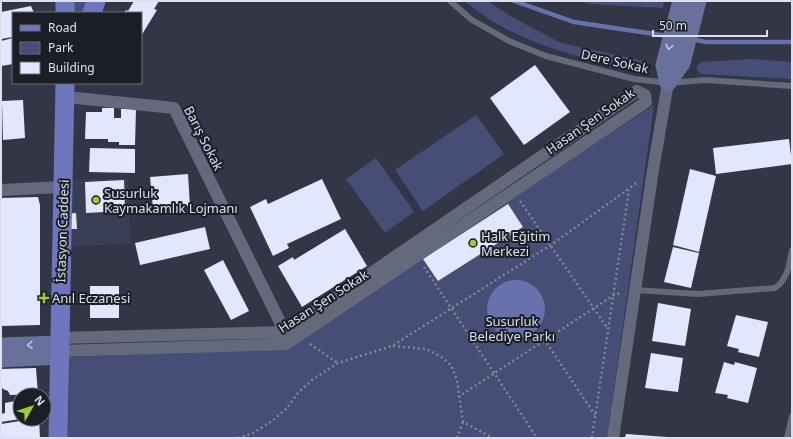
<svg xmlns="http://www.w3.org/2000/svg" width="793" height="439" font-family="'Noto Sans',sans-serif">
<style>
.built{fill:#393e55}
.green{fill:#474e75}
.water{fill:#6771ab}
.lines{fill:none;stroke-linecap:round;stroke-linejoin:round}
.stream{stroke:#6771ab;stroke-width:4.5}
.building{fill:#e2e7fd}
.path{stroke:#828593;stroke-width:2.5;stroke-dasharray:2 3;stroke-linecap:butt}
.lane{stroke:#65697c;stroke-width:6}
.street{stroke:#65697c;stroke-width:12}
.secondary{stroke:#6a709c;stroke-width:17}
.primary{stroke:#6e77bd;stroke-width:19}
.oneway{stroke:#c1c4d7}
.poi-dot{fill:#9ccb32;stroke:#1c1e26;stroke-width:1.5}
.labels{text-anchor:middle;stroke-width:4;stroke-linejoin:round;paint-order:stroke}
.street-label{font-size:13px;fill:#dee0eb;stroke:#1c1e26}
.poi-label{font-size:13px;fill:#dee0eb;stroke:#1c1e26;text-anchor:start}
.park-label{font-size:13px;fill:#dbdff1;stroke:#1c1e26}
</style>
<rect width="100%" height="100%" fill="#323647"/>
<path class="built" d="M128,178L131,244L62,247L63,181Z"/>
<g class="green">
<path d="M72,1H87L82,13H72Z"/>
<path d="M465,1H488L510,16L561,43L649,62L634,71C575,56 512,42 465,1Z"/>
<path d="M580,1H664L663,8L589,4Z"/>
<path d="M752,59L792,62V79L700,74L696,67L701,62Z"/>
<path d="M654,105L607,438H68L69,357L288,349L415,261Z"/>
<path d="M476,115L504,154L423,211L395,170Z"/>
<path d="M376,158L414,212L385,233L346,179Z"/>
</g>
<circle class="water" cx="516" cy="309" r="29"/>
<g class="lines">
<g class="stream">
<path d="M514,1L574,22L668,36"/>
<path d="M691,39L706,42H792"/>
</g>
</g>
<g class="building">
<path d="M134,1H159L154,9L157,10L141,36V13H124L126,10L128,11Z"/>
<path d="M31,6L34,13H13V37L1,39V12Z"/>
<path d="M13,38V64L1,66V41Z"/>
<path d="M535,65L570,112L524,145L490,98Z"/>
<path d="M23,100L25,138L3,140L2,101Z"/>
<path d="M102,108H114V118H121V109H136L135,145H119V142H108V139H85L86,112H102Z"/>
<path d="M789,139L792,164L716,174L713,148Z"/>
<path d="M90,148L135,149V173L89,172Z"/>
<path d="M690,169L716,176L699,252L673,245Z"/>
<path d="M188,174L190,206L153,209L150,177Z"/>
<path d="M322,179L341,219L287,244L289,248L273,256L250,207L266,199L268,204Z"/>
<path d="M124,180L125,211L86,213L85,182Z"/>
<path d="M38,197L40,205V325L1,326V198Z"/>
<path d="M508,204L523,227L438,281L423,259Z"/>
<path d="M76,213L77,229H62L63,214Z"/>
<path d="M205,227L210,249L140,265L135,243Z"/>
<path d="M345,229L367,266L302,307L278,266L293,257L294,260Z"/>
<path d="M673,247L699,253L691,288L664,282Z"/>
<path d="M223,260L249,311L231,320L204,270Z"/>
<rect x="90" y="286" width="29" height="32"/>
<path d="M658,303L691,309L685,346L652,341Z"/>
<path d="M736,315L768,322L759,357L738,352L739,349L727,346Z"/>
<path d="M651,353L683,358L678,392L645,388Z"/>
<path d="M724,362L734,365L735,362L757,368L748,403L727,398L728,395L715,393Z"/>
<path d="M36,368L38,394L10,395L8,391L3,389L1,386V369Z"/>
<path d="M20,400V419L1,422V414L5,413V403Z"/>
<path d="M33,419H39L40,438H1V424Z"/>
<path d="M626,434L667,437V438H625Z"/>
</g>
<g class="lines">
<g class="path">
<path d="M520,201L608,329"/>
<path d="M424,267L537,438"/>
<path d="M544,339L595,415"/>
<path d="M310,344L338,363"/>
<path d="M393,346L426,349L440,356L451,365L457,380L463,422L493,438"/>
<path d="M458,397L614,295L621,293"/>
<path d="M238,438L253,433L272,421L286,409L298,393L312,380L338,363L392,346L551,245L638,182"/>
<path d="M457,438L463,422"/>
<path d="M592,438L629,190"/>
</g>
<g class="lane">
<path d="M450,1L472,20L509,41L546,56L634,79L668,83L706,80L792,86"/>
<path d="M635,290L698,294L775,288C788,279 789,265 792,250"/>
<path d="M787,438L792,416"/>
</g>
<g class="street">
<path d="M66,97L174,108L285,332L286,340"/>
<path d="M1,190L63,187"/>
<path d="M59,338L285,332L637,91L645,95L646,102L286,344L59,351"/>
<path d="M613,438L653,170L668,83"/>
</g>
<g class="secondary">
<path d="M681,1L664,65L668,83L682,63L698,1"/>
<path d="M1,346L59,344"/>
<path d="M1,359L59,356"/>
</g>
<g class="primary">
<path d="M65,1V13"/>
<path d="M92,13L96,1"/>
<path d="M58,438L65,83"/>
</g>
</g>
<defs><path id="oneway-chevron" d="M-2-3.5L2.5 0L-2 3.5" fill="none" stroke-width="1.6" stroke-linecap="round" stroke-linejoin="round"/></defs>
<g class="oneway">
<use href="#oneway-chevron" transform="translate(669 47) rotate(105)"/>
<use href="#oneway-chevron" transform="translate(30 345) rotate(178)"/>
</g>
<g class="poi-dot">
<circle cx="96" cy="200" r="4"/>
<circle cx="473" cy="243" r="4"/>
<path d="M42 292h4v4h4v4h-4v4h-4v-4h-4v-4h4z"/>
</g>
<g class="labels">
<g class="street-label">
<text transform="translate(615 61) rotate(13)" y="5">Dere Sokak</text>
<text transform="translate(590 121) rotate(-35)" y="5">Hasan Şen Sokak</text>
<text transform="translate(204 138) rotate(63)" y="5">Barış Sokak</text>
<text transform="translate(62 231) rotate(-88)" y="5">İstasyon Caddesi</text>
<text transform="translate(323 301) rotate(-33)" y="5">Hasan Şen Sokak</text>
</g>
<g class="poi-label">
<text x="104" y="198">Susurluk<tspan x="104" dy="15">Kaymakamlık Lojmanı</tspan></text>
<text x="481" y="241">Halk Eğitim<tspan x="481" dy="15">Merkezi</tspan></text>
<text x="52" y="303">Anıl Eczanesi</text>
</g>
<g class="park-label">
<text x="512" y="326">Susurluk<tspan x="512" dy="15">Belediye Parkı</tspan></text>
</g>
</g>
<rect width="793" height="439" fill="none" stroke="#dee0eb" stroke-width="4"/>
<rect x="12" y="12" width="130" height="72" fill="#1c1e26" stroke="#6a6c75"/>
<rect x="20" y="25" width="20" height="6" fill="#6e77bd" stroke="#6a6c75"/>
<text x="48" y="32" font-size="12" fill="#dee0eb">Road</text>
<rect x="20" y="42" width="20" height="12" fill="#474e75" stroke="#6a6c75"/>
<text x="48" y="52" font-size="12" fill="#dee0eb">Park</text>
<rect x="20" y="62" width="20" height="12" fill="#e2e7fd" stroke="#6a6c75"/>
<text x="48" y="72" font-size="12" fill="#dee0eb">Building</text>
<g transform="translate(32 407) rotate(51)"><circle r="19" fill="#1c1e26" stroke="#6a6c75"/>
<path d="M0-3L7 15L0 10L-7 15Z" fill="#9ccb32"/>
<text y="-6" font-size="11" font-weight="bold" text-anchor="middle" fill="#dee0eb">N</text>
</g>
<path d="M653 30v6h114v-6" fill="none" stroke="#dee0eb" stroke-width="2"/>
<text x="659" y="30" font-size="12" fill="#dee0eb" stroke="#1c1e26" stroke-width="3" paint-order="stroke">50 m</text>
</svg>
